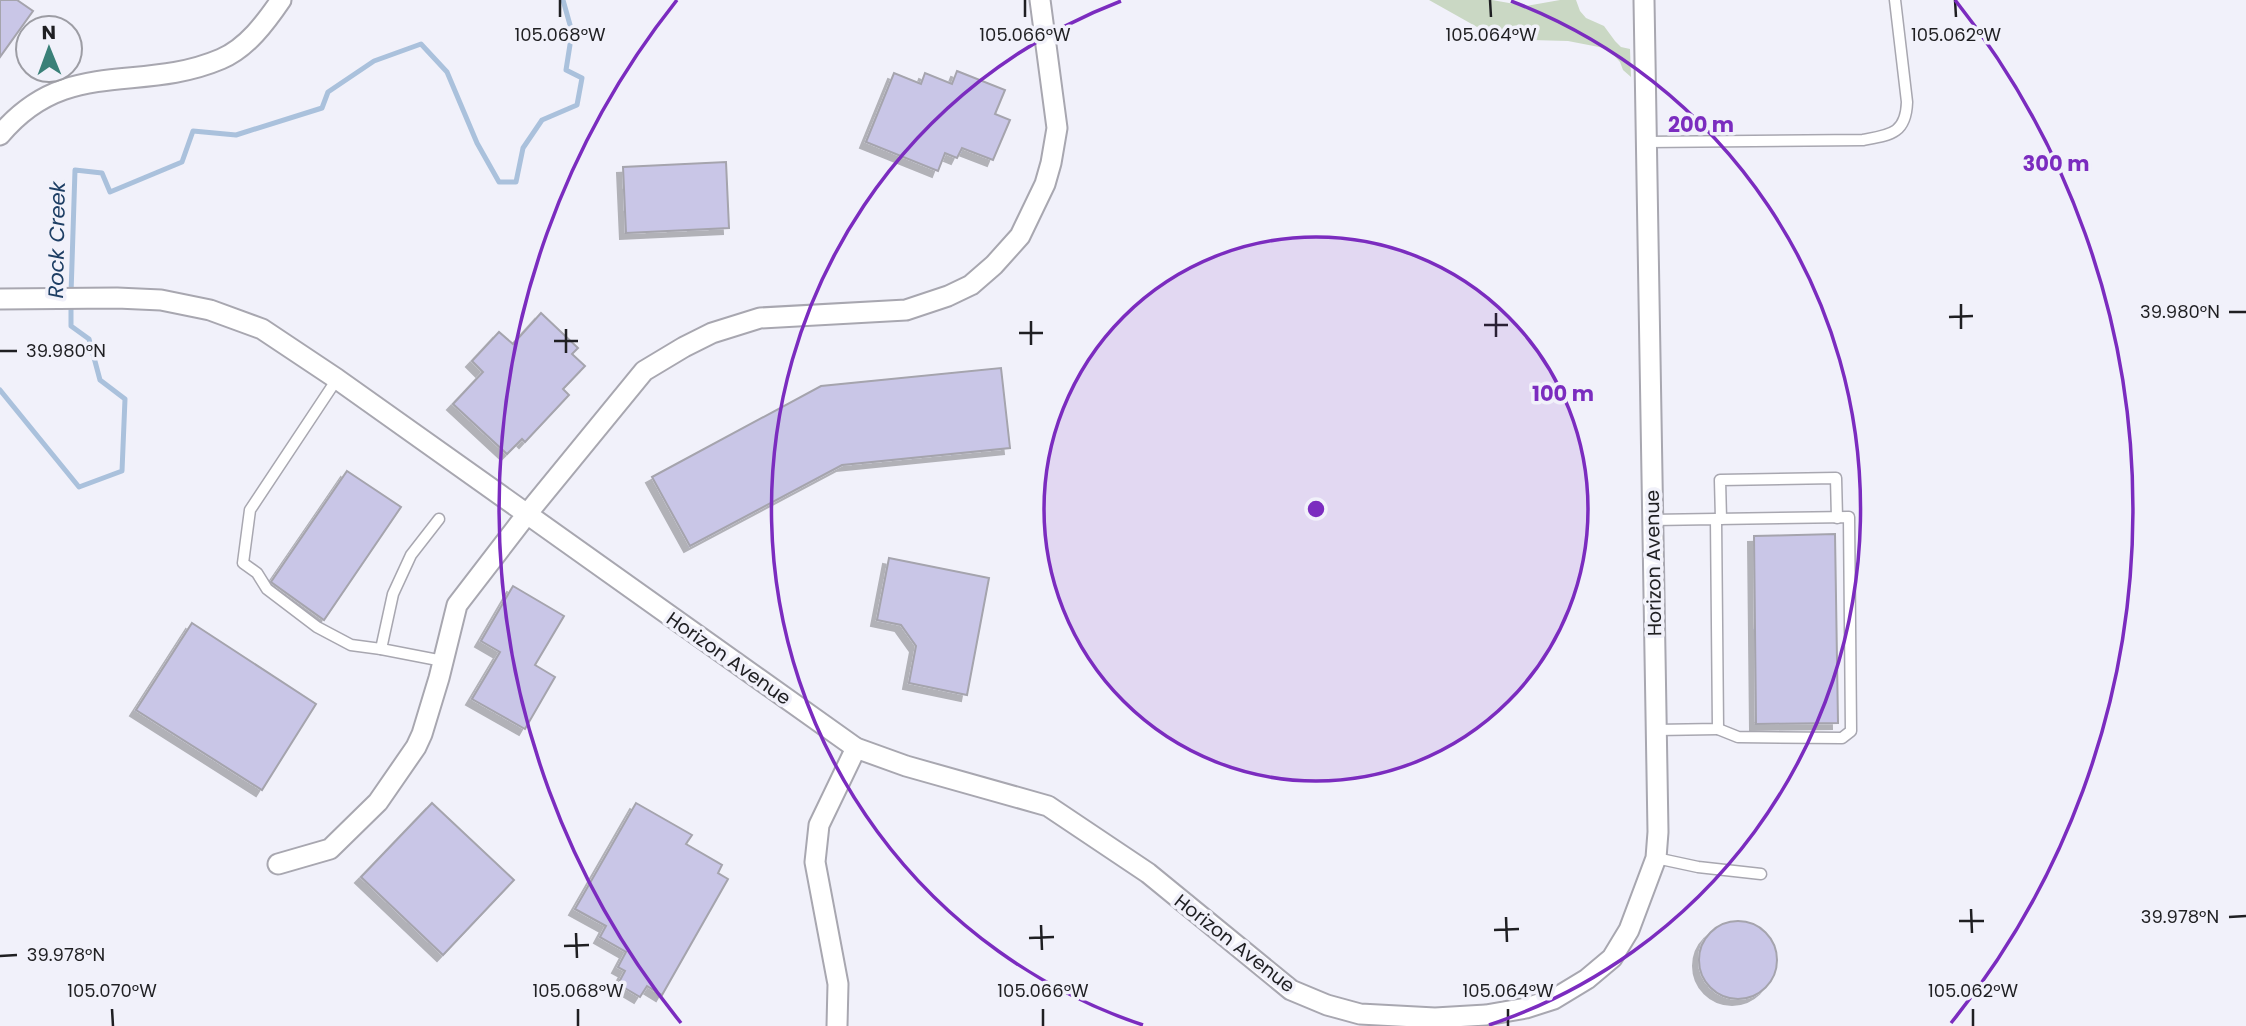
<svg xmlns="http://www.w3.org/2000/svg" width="2246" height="1026" font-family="Poppins,sans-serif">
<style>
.green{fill:#cad8c4}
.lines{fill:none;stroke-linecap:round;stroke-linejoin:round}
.stream{stroke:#aac1dc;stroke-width:5}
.building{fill:#c9c6e7;stroke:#a5a4ad;stroke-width:2;filter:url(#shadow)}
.service-casing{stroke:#a8a7b0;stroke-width:13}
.minor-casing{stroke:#a8a7b0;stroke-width:23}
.service{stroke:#fff;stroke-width:10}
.minor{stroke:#fff;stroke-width:19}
.ticks{fill:none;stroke:#1f1f22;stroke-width:2.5}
.ring{fill:none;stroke:#7b2cbf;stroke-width:3.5}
.labels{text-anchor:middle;stroke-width:7;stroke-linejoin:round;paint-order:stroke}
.street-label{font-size:19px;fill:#1f1f22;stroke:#f1f1fa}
.water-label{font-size:21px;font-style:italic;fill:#1d3e64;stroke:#f1f1fa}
.ticks-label{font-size:18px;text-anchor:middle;fill:#1f1f22;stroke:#f1f1fa;stroke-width:7;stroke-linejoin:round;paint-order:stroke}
.centre{fill:#7b2cbf;stroke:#f1f1fa;stroke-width:3.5}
.ring-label{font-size:21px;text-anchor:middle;font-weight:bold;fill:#7b2cbf;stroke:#f1f1fa;stroke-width:7;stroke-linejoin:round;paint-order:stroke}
</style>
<defs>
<filter id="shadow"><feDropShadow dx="-6" dy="6" stdDeviation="0" flood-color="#0004"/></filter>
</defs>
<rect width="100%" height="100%" fill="#f1f1fa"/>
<path class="green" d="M1429,0H1492L1526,6L1560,0H1576L1580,11L1586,18L1604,26L1615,41L1621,47L1630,49L1631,77L1623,70L1620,62L1611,52L1604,48L1568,41L1531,40L1497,35L1477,27Z"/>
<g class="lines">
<g class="stream">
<path d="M71,294L75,170L102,173L110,192L182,162L193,131L236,135L322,108L328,92L374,61L421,44L447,72L477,143L499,182H516L523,148L542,120L577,105L582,78L566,70L572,32L563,0"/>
<path d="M0,390L79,487L122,471L125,399L100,380L89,339L71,326V304"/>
</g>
</g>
<g class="building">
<path d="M0,0H17L33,11L0,57Z"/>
<path d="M957,71L1005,90L995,114L1010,120L993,160L962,148L957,158L945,153L938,171L866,142L894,73L921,84L925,73L952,84Z"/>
<path d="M726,162L729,228L626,233L623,167Z"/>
<path d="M541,313L578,348L572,354L585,366L563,389L569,395L525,442L522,439L507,454L453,404L483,372L472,361L499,332L513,344Z"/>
<path d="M1001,368L1010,448L842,465L690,546L652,477L821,386Z"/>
<path d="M347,471L401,507L324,620L271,582Z"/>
<path d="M1835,534L1838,723L1756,724L1754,536Z"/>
<path d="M889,558L989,578L967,695L909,683L916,646L901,625L877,620Z"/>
<path d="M513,586L564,616L535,665L555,677L525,729L472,699L500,652L481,641Z"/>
<path d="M192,623L316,704L262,790L136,710Z"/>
<path d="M432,803L514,880L443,955L361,877Z"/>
<path d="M636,803L692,835L686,844L722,865L718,873L728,879L662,995L647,986L640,997L618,984L625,971L618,967L626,952L600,937L606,926L575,909Z"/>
<circle cx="1738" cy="960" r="39"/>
</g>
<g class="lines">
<g class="service-casing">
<g id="service">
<path d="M1646,142L1863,140C1890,135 1906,134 1907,102L1895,0"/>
<path d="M337,379L250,510L243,563L257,573L267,589L317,627L351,645L381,649"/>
<path d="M439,519L411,555L393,594L381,649L443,661"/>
<path d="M1716,519L1849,517L1851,731L1842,738L1738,737L1718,729"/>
<path d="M1721,519L1720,480L1836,478L1837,518"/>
<path d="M1652,520L1716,519L1718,729L1656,730"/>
<path d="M1656,858L1698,867L1761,874"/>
</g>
</g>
<g class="minor-casing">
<g id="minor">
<path d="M1040,0L1057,128L1051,163L1045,184L1020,236L994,265L971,285L948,296L906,310L760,318L712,333L684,347L644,371L527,514L856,748L906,766L1048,806L1148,873L1291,990L1327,1005L1360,1014L1435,1018L1486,1015L1526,1008L1554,999L1587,979L1612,958L1629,930L1656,858L1658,832L1644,0"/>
<path d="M0,135C66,56 139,94 221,59C247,48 266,22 281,0"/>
<path d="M0,299L117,298L161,300L210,310L262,329L337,379L527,514L457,605L439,678L422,734L416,747L378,802L330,849L278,864"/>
<path d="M837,1026L838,984L815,862L819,825L856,748"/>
</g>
</g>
<use href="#service" class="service"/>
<use href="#minor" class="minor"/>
</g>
<path class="ticks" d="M560,0V17M1025,0V17M1490,0L1491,17M1955,0L1956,17M1961,304V329M2229,312H2246M1496,313V337M1949,317L1973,316M1031,321V345M1484,325H1508M566,329V353M1019,333H1043M554,341H578M0,351H17M1971,909L1972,933M1506,917L1507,942M2229,917L2246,916M1959,921H1984M1041,925L1042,950M1494,930L1519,929M576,933L577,958M1029,938L1054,937M564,946L589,945M0,956L17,955M112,1009L113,1026M578,1009V1026M1043,1009V1026M1508,1009V1026M1973,1009V1026"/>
<circle cx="1316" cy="509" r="272" fill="#7b2cbf" fill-opacity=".12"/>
<g class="ring">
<circle cx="1316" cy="509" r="272"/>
<path d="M1143 1025A544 544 0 0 1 1121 1M1511 1A544 544 0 0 1 1489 1025"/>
<path d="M681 1023A817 817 0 0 1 677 0M1955 0A817 817 0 0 1 1951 1023"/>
</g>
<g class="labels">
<g class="street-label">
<text transform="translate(1653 563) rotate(-91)" y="7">Horizon Avenue</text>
<text transform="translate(729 658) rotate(35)" y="7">Horizon Avenue</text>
<text transform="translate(1235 943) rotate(38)" y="7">Horizon Avenue</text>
</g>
<g class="water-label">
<text transform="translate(57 240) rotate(-89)" y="7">Rock Creek</text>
</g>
</g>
<g class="ticks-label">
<text x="560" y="41">105.068°W</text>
<text x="1025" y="41">105.066°W</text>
<text x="1491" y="41">105.064°W</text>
<text x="1956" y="41">105.062°W</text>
<text x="2180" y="318">39.980°N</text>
<text x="66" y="357">39.980°N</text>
<text x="2180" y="923">39.978°N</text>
<text x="66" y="961">39.978°N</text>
<text x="112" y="997">105.070°W</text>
<text x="578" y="997">105.068°W</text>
<text x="1043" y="997">105.066°W</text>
<text x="1508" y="997">105.064°W</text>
<text x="1973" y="997">105.062°W</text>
</g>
<circle cx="1316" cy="509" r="10" class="centre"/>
<g class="ring-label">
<text x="1701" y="132">200 m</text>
<text x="2056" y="171">300 m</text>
<text x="1563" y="401">100 m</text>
</g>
<g transform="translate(49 49) rotate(359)"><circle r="33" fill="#f1f1fa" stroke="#9d9da4" stroke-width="2"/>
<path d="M0-5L12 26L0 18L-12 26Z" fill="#3a8078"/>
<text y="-10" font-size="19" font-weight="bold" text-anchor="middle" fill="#1f1f22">N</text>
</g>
</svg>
